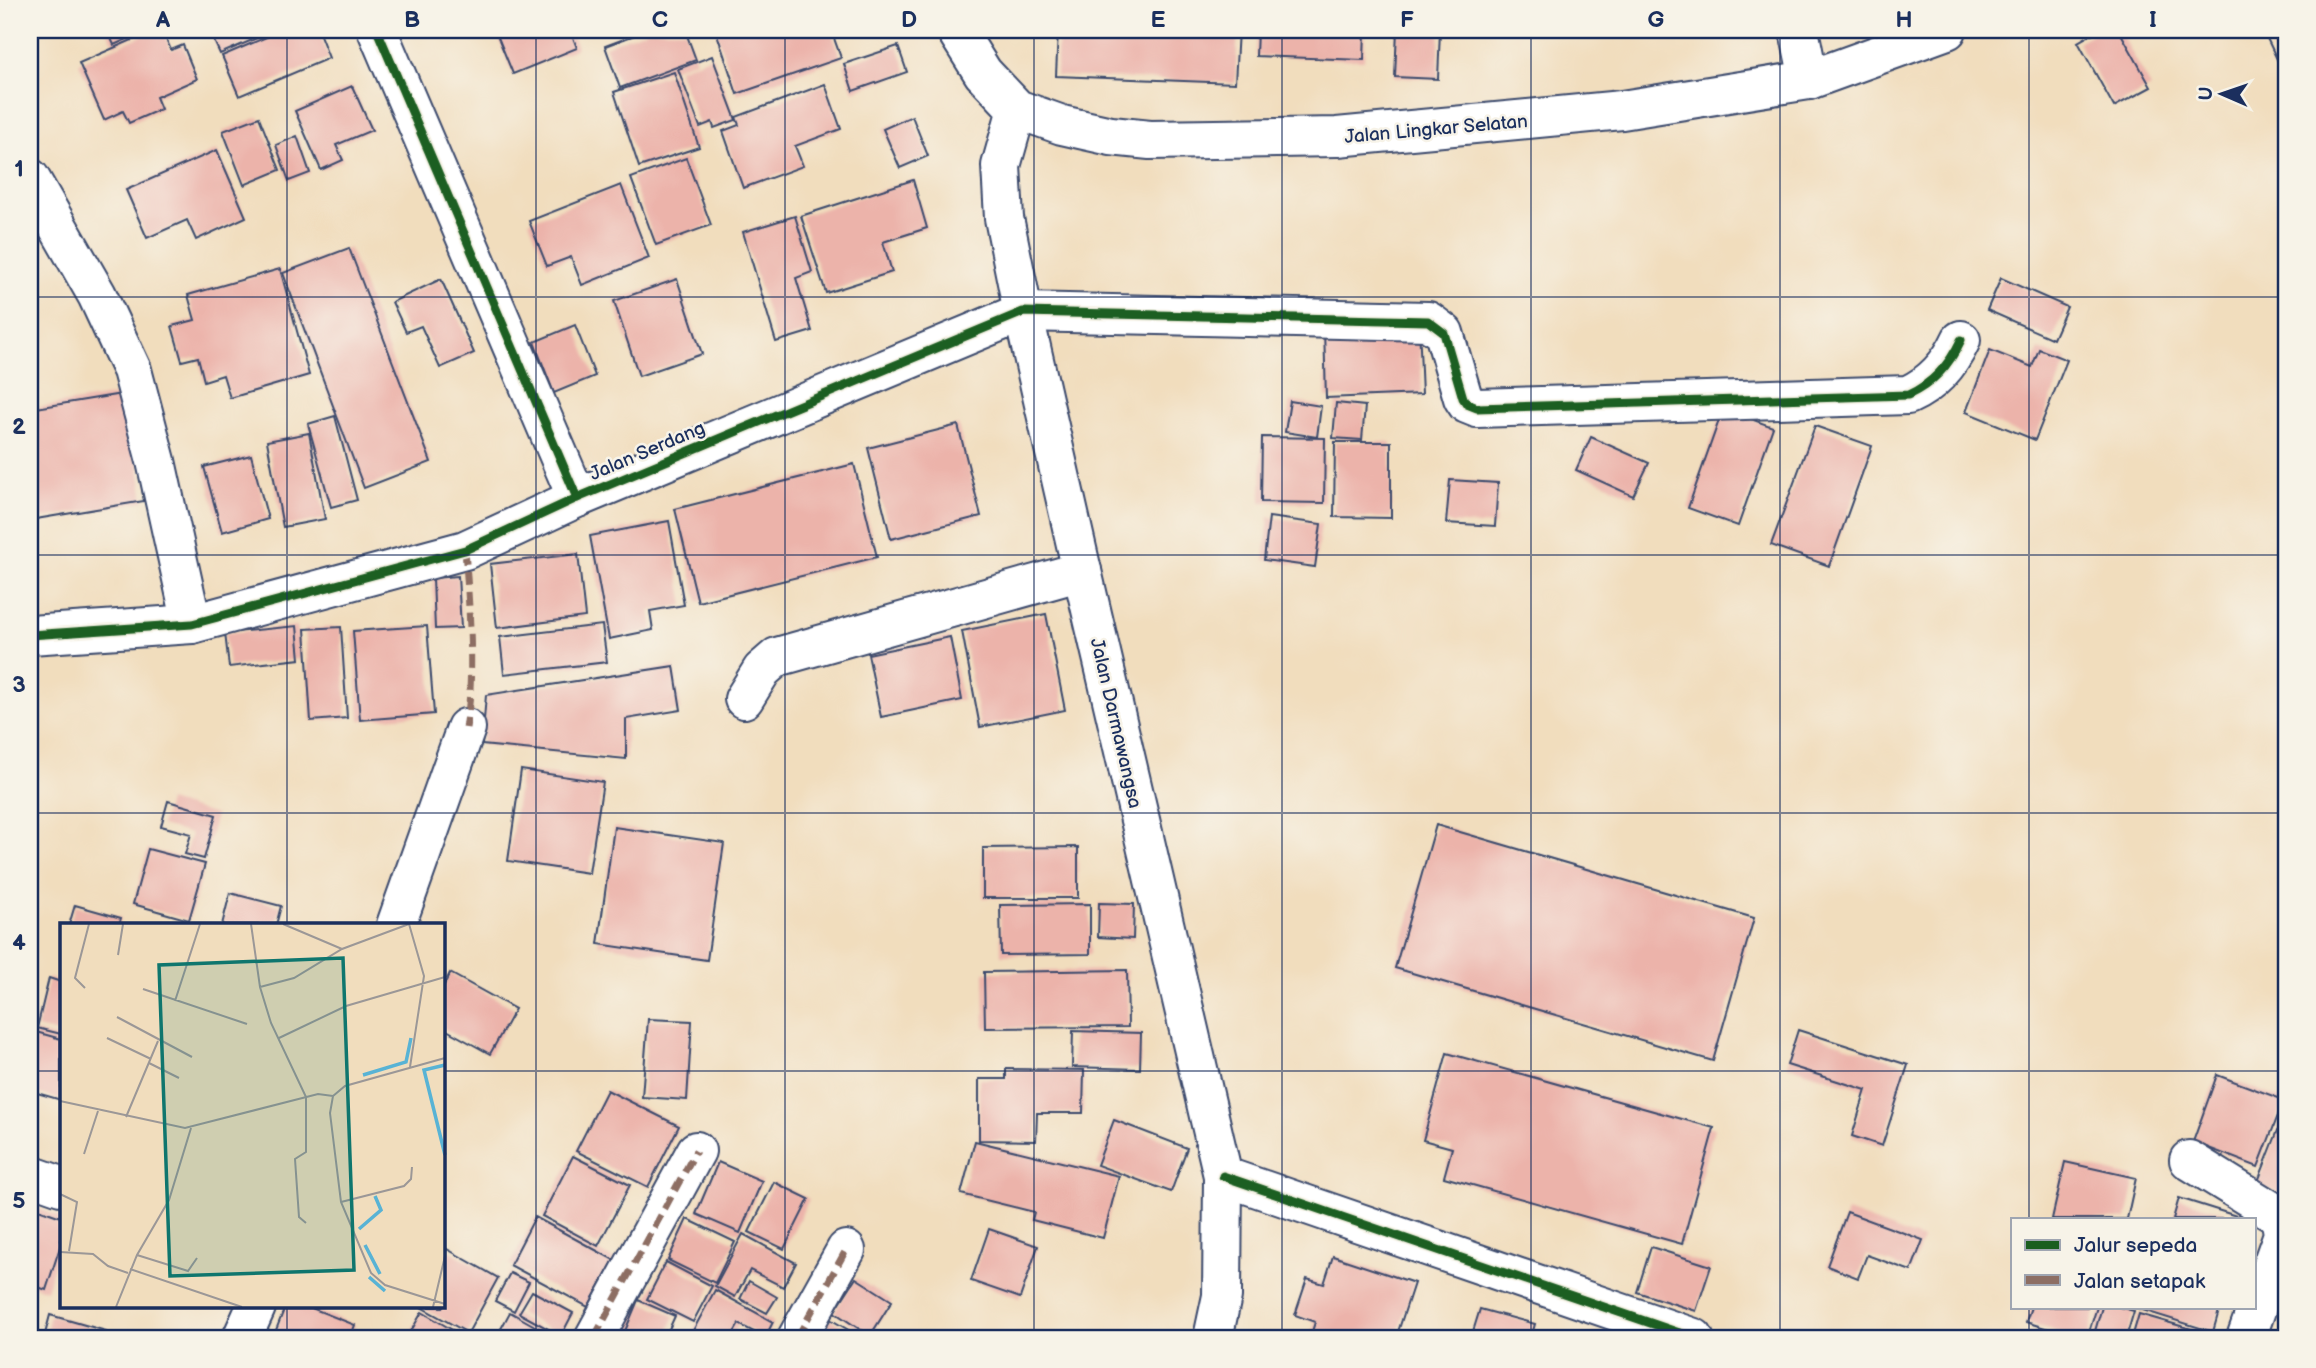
<svg xmlns="http://www.w3.org/2000/svg" width="2316" height="1368" font-family="'Balsamiq Sans',sans-serif">
<style>
.building{fill:#ecb3aa}
.lines{fill:none;stroke-linecap:round;stroke-linejoin:round}
.minor-casing{stroke:#3b496c;stroke-width:42}
.major-casing{stroke:#3b496c;stroke-width:42}
.highway-casing{stroke:#3b496c;stroke-width:42}
.minor{stroke:#fff;stroke-width:38}
.major{stroke:#fff;stroke-width:38}
.highway{stroke:#fff;stroke-width:38}
.quiet{stroke:#8d6e63;stroke-width:7;stroke-dasharray:14 7;stroke-linecap:butt}
.cycleway-casing{stroke:#f7f3e8;stroke-width:13}
.cycleway{stroke:#1b5e20;stroke-width:9}
.grid{fill:none;stroke:#1b2f5e;stroke-width:2;stroke-opacity:0.55}
.labels{text-anchor:middle;stroke-width:5;stroke-linejoin:round;paint-order:stroke}
.street-label{font-size:19px;fill:#1b2f5e;stroke:#f7f3e8}
.inset-river{fill:none;stroke:#58b3d5;stroke-width:3.5}
.inset-road{fill:none;stroke:#9b9797;stroke-width:2}
.view{fill:#0f766e;fill-opacity:0.15;stroke:#0f766e;stroke-width:3.5}
.inset-edge{fill:none;stroke:#1b2f5e;stroke-width:3.5}
.neatline{fill:none;stroke:#1b2f5e;stroke-width:2.5}
.grid-label{font-size:23px;text-anchor:middle;font-weight:bold;fill:#1b2f5e}
</style>
<rect width="100%" height="100%" fill="#f7f3e8"/>
<filter id="ink" filterUnits="userSpaceOnUse"><feTurbulence type="fractalNoise" baseFrequency=".0143" numOctaves="2"/><feDisplacementMap in="SourceGraphic" scale="14" xChannelSelector="R" yChannelSelector="G"/><feConvolveMatrix kernelMatrix="1 2 1 2 8 2 1 2 1" color-interpolation-filters="sRGB"/></filter>
<filter id="wash" filterUnits="userSpaceOnUse"><feTurbulence type="fractalNoise" baseFrequency=".00686" numOctaves="4" result="noise"/><feDisplacementMap in="SourceGraphic" scale="28" xChannelSelector="R" yChannelSelector="G"/><feGaussianBlur stdDeviation="1.57" result="paint"/><feColorMatrix in="noise" values="0 0 0 0 0 0 0 0 0 0 0 0 0 0 0 0 0 1.4 0 .05"/><feComposite in="paint" operator="in"/></filter>
<g filter="url(#wash)">
<rect width="100%" height="100%" fill="#f1ddbd"/>
<g id="blocks">
<g class="building">
<path d="M107,30H147L114,45Z"/>
<path d="M155,30H162L171,50L183,45L197,79L156,97L161,109L129,123L123,111L104,120L79,63Z"/>
<path d="M209,30H275L220,54Z"/>
<path d="M283,30H318L329,58L239,96L222,56Z"/>
<path d="M495,30H570L577,48L513,74Z"/>
<path d="M648,30H685L696,60L620,88L605,46Z"/>
<path d="M719,30H831L841,58L737,94L716,31Z"/>
<path d="M1058,30H1238L1235,83L1056,76Z"/>
<path d="M1257,30H1365L1364,60L1256,56Z"/>
<path d="M1397,30H1440L1438,79L1395,77Z"/>
<path d="M2099,30H2119L2151,87L2114,107L2078,42Z"/>
<path d="M2263,30H2286V78Z"/>
<path d="M898,46L907,72L853,91L844,64Z"/>
<path d="M712,56L736,120L714,128L712,122L700,127L678,69Z"/>
<path d="M674,72L699,147L639,167L614,92Z"/>
<path d="M825,84L841,129L795,146L803,166L743,188L723,131L739,125L736,117Z"/>
<path d="M352,86L372,130L336,145L343,160L321,170L295,111Z"/>
<path d="M912,116L928,156L900,168L883,129Z"/>
<path d="M259,117L280,170L244,185L223,131Z"/>
<path d="M297,136L310,173L289,181L276,145Z"/>
<path d="M217,150L246,217L196,240L187,220L147,238L126,190Z"/>
<path d="M686,158L711,225L656,245L631,178Z"/>
<path d="M913,180L927,228L883,242L892,272L826,293L801,216Z"/>
<path d="M621,185L649,258L582,285L571,257L547,266L529,221Z"/>
<path d="M795,216L812,272L796,278L812,331L776,342L743,232Z"/>
<path d="M349,248L431,462L364,488L283,273Z"/>
<path d="M280,269L309,375L230,398L223,375L204,381L198,357L182,361L172,326L195,320L188,295Z"/>
<path d="M2001,278L2067,307L2053,339L1987,310Z"/>
<path d="M441,279L474,353L440,368L421,326L406,332L392,302Z"/>
<path d="M677,279L702,354L639,376L614,301Z"/>
<path d="M575,325L595,376L554,393L534,342Z"/>
<path d="M1419,325L1422,394L1326,398L1324,328Z"/>
<path d="M2039,349L2067,360L2035,440L1966,412L1990,350L2032,367Z"/>
<path d="M128,393L144,501L30,520V409Z"/>
<path d="M1290,401L1321,406L1317,437L1285,432Z"/>
<path d="M1336,403L1365,406L1362,440L1333,438Z"/>
<path d="M1723,409L1773,427L1738,526L1688,508Z"/>
<path d="M335,416L357,500L331,507L308,424Z"/>
<path d="M958,425L981,516L891,539L868,448Z"/>
<path d="M1815,426L1872,446L1829,566L1771,545Z"/>
<path d="M309,433L325,519L283,527L267,441Z"/>
<path d="M1262,437L1325,438L1324,503L1261,502Z"/>
<path d="M1591,437L1649,463L1633,496L1576,470Z"/>
<path d="M1335,442H1391V518L1334,517Z"/>
<path d="M251,455L268,519L222,532L204,467Z"/>
<path d="M854,464L877,557L698,602L675,509Z"/>
<path d="M1450,480L1498,483L1495,526L1446,523Z"/>
<path d="M1269,517L1321,524L1315,567L1264,560Z"/>
<path d="M669,521L684,605L650,611L653,630L609,639L590,536Z"/>
<path d="M578,554L585,617L497,628L490,564Z"/>
<path d="M458,576L461,628L435,629L433,578Z"/>
<path d="M1046,614L1065,710L980,727L962,631Z"/>
<path d="M602,625L607,662L504,674L500,637Z"/>
<path d="M297,626L300,659L229,667L225,633Z"/>
<path d="M427,626L434,714L360,720L353,631Z"/>
<path d="M341,627L347,718L311,721L305,629Z"/>
<path d="M950,637L962,700L881,717L868,654Z"/>
<path d="M674,666L681,710L626,719V759L482,745L486,695Z"/>
<path d="M521,770L603,782L589,873L508,861Z"/>
<path d="M168,801L216,815L204,859L185,854L191,834L161,826Z"/>
<path d="M1436,825L1754,918L1713,1061L1395,968Z"/>
<path d="M614,827L724,843L707,960L598,944Z"/>
<path d="M1078,847V898H983V848Z"/>
<path d="M148,849L205,864L189,920L133,904Z"/>
<path d="M230,893L281,906L276,925H222Z"/>
<path d="M1099,903L1134,904L1133,939L1098,937Z"/>
<path d="M1090,904V954L1001,955L1000,905Z"/>
<path d="M75,905L121,918L119,925H69Z"/>
<path d="M1127,970L1128,1027L985,1028L984,972Z"/>
<path d="M450,973L515,1009L490,1054L443,1028V987Z"/>
<path d="M49,978L61,982V1034L37,1028Z"/>
<path d="M648,1019L692,1021L687,1100L642,1097Z"/>
<path d="M1798,1030L1908,1065L1882,1146L1852,1136L1866,1090L1787,1065Z"/>
<path d="M1073,1031L1141,1033L1140,1069L1072,1067Z"/>
<path d="M36,1032L61,1039V1100L30,1091V1054Z"/>
<path d="M1447,1053L1714,1128L1682,1244L1444,1177L1452,1148L1423,1140Z"/>
<path d="M1006,1069L1084,1070L1083,1113H1037L1036,1141L979,1140V1079H1006Z"/>
<path d="M2217,1075L2284,1100L2258,1167L2193,1142Z"/>
<path d="M607,1090L679,1126L648,1187L576,1151Z"/>
<path d="M2286,1110V1196L2257,1184Z"/>
<path d="M1114,1120L1187,1148L1171,1192L1097,1165Z"/>
<path d="M975,1141L1119,1176L1103,1238L1032,1220L1034,1212L961,1194Z"/>
<path d="M573,1156L630,1185L598,1246L542,1216Z"/>
<path d="M718,1162L762,1181L740,1233L696,1214Z"/>
<path d="M2065,1162L2136,1178L2127,1219H2052Z"/>
<path d="M774,1182L809,1199L784,1249L749,1232Z"/>
<path d="M2179,1198L2246,1219H2173Z"/>
<path d="M30,1206L61,1217V1244L46,1290L30,1284Z"/>
<path d="M1847,1212L1923,1240L1911,1271L1867,1255L1858,1278L1827,1266Z"/>
<path d="M535,1217L614,1260L588,1307L510,1265Z"/>
<path d="M687,1219L735,1242L715,1283L668,1260Z"/>
<path d="M989,1229L1038,1246L1020,1298L971,1281Z"/>
<path d="M743,1234L796,1263L783,1287L750,1270L735,1297L715,1286Z"/>
<path d="M1651,1247L1711,1266L1696,1311L1637,1292Z"/>
<path d="M447,1249L498,1278L468,1333L421,1307H443V1256Z"/>
<path d="M1333,1256L1414,1283L1396,1338H1310L1315,1322L1295,1315L1307,1279L1324,1284Z"/>
<path d="M666,1262L712,1286L693,1322L647,1299Z"/>
<path d="M510,1273L529,1282L514,1311L495,1301Z"/>
<path d="M856,1278L892,1301L870,1336L834,1312Z"/>
<path d="M749,1281L777,1297L767,1313L740,1299Z"/>
<path d="M715,1290L773,1322L765,1338L739,1324L731,1338H717L711,1335L710,1338H689Z"/>
<path d="M532,1291L573,1313L561,1336L519,1313Z"/>
<path d="M638,1300L675,1316L665,1338H641L625,1331Z"/>
<path d="M285,1307H309L355,1325L350,1338H273Z"/>
<path d="M2031,1307H2097L2087,1338H2077L2026,1322Z"/>
<path d="M2102,1307H2119L2134,1311L2126,1338H2093Z"/>
<path d="M2140,1307H2220L2213,1332L2139,1309Z"/>
<path d="M1480,1309L1535,1324L1531,1338H1471Z"/>
<path d="M422,1312L466,1338H407Z"/>
<path d="M510,1312L556,1338H496Z"/>
<path d="M2139,1314L2212,1335L2211,1338H2132Z"/>
<path d="M50,1315L106,1331L104,1338H44Z"/>
<path d="M830,1319L862,1338H818Z"/>
</g>
</g>
</g>
<g filter="url(#ink)">
<use href="#blocks" fill-opacity="0" stroke="#3b496c" stroke-width="2"/>
<g class="lines">
<g class="minor-casing">
<g id="minor">
<path d="M377,30L577,498"/>
<path d="M1799,30L1809,80"/>
<path d="M30,178L97,295L132,370L156,461L192,624"/>
<path d="M30,635L192,624L465,550L577,498L1023,312L1428,321L1444,333L1463,398L1467,404L1477,408L1908,395C1932,384 1950,364 1961,340"/>
<path d="M744,699L762,670L777,657L1082,571"/>
<path d="M396,925L466,728"/>
<path d="M2189,1160L2275,1213L2281,1221L2283,1234L2246,1338"/>
<path d="M30,1175L61,1186"/>
<path d="M1223,1176L1694,1338"/>
<path d="M242,1338L256,1307"/>
<path d="M594,1338L696,1151"/>
<path d="M797,1338L846,1250"/>
</g>
</g>
<g class="major-casing">
<path id="major" d="M1017,109L1001,166L1004,218L1023,312L1082,571L1223,1176L1222,1296L1213,1338"/>
</g>
<g class="highway-casing">
<path id="highway" d="M956,30L983,73L1017,109L1062,125L1111,136L1150,140L1337,137L1622,110L1809,80L1947,30"/>
</g>
<use href="#minor" class="minor"/>
<use href="#major" class="major"/>
<use href="#highway" class="highway"/>
<g class="quiet">
<path d="M465,550C469,604 475,675 466,728"/>
<path d="M594,1338L696,1151"/>
<path d="M797,1338L846,1250"/>
</g>
<g class="cycleway-casing">
<g id="cycleway">
<path d="M377,30L577,498"/>
<path d="M30,635L192,624L465,550L577,498L1023,312L1428,321L1444,333L1463,398L1467,404L1477,408L1908,395C1932,384 1950,364 1961,340"/>
<path d="M1223,1176L1694,1338"/>
</g>
</g>
<use href="#cycleway" class="cycleway"/>
</g>
</g>
<path class="grid" d="M287,30V925M536,30V1338M785,30V1338M1034,30V1338M1282,30V1338M1531,30V1338M1780,30V1338M2029,30V1219M30,297H2286M30,555H2286M30,813H2286M30,1071H61M443,1071H2286M287,1307V1338M2029,1307V1338"/>
<g class="labels">
<g class="street-label">
<text transform="translate(1436 128) rotate(-5)" y="7">Jalan Lingkar Selatan</text>
<text transform="translate(647 450) rotate(-23)" y="7">Jalan Serdang</text>
<text transform="translate(1117 723) rotate(77)" y="7">Jalan Darmawangsa</text>
</g>
</g>
<g transform="translate(60 923)">
<rect width="385" height="385" fill="#f1ddbd"/>
<path class="inset-river" d="M303,152L346,139L351,115M385,232L364,147L385,142M299,306L321,287L315,273M305,322L320,351M309,354L325,368"/>
<path class="inset-road" d="M191,1L200,64L211,100L246,174V229L235,236L239,294L246,300M223,1L282,26M349,1L364,53L350,144M58,32L63,1M200,64L234,55L282,26L349,1M25,65L15,55L29,1M83,66L187,101M115,78L140,1M57,94L132,134M47,115L91,136M219,115L286,83L385,54M385,135L285,163L273,173L270,190L281,279L311,350L325,362L385,381M89,140L119,155M0,178L125,205L258,171L273,173M66,194L98,118M24,231L38,188M0,271L17,279L9,328M281,279L344,263L351,256L352,244M0,329L33,331L48,343L68,350M77,332L128,348L137,335M70,346L182,384M56,384L77,332L109,277L131,205M373,384L385,333"/>
<path class="view" d="M283,35L294,347L110,353L99,42Z"/>
<rect width="385" height="385" class="inset-edge"/>
</g>
<rect width="2316" height="1368" fill="none" stroke="#f7f3e8" stroke-width="77"/>
<rect x="2011" y="1218" width="245" height="91" fill="#f7f3e8" stroke="#9fa5b1" stroke-width="2"/>
<rect x="2025" y="1240" width="35" height="10" fill="#1b5e20" stroke="#9fa5b1" stroke-width="2"/>
<text x="2074" y="1252" font-size="21" fill="#1b2f5e">Jalur sepeda</text>
<rect x="2025" y="1275" width="35" height="10" fill="#8d6e63" stroke="#9fa5b1" stroke-width="2"/>
<text x="2074" y="1288" font-size="21" fill="#1b2f5e">Jalan setapak</text>
<g transform="translate(2222 94) rotate(272)" stroke="#f7f3e8" stroke-width="5" paint-order="stroke">
<path d="M0-5L12 26L0 18L-12 26Z" fill="#1b2f5e"/>
<text y="-10" font-size="19" font-weight="bold" text-anchor="middle" fill="#1b2f5e">U</text>
</g>
<rect x="38" y="38" width="2240" height="1292" class="neatline"/>
<g class="grid-label">
<text x="163" y="27">A</text>
<text x="412" y="27">B</text>
<text x="660" y="27">C</text>
<text x="909" y="27">D</text>
<text x="1158" y="27">E</text>
<text x="1407" y="27">F</text>
<text x="1656" y="27">G</text>
<text x="1904" y="27">H</text>
<text x="2153" y="27">I</text>
<text x="19" y="176">1</text>
<text x="19" y="434">2</text>
<text x="19" y="692">3</text>
<text x="19" y="950">4</text>
<text x="19" y="1208">5</text>
</g>
</svg>
